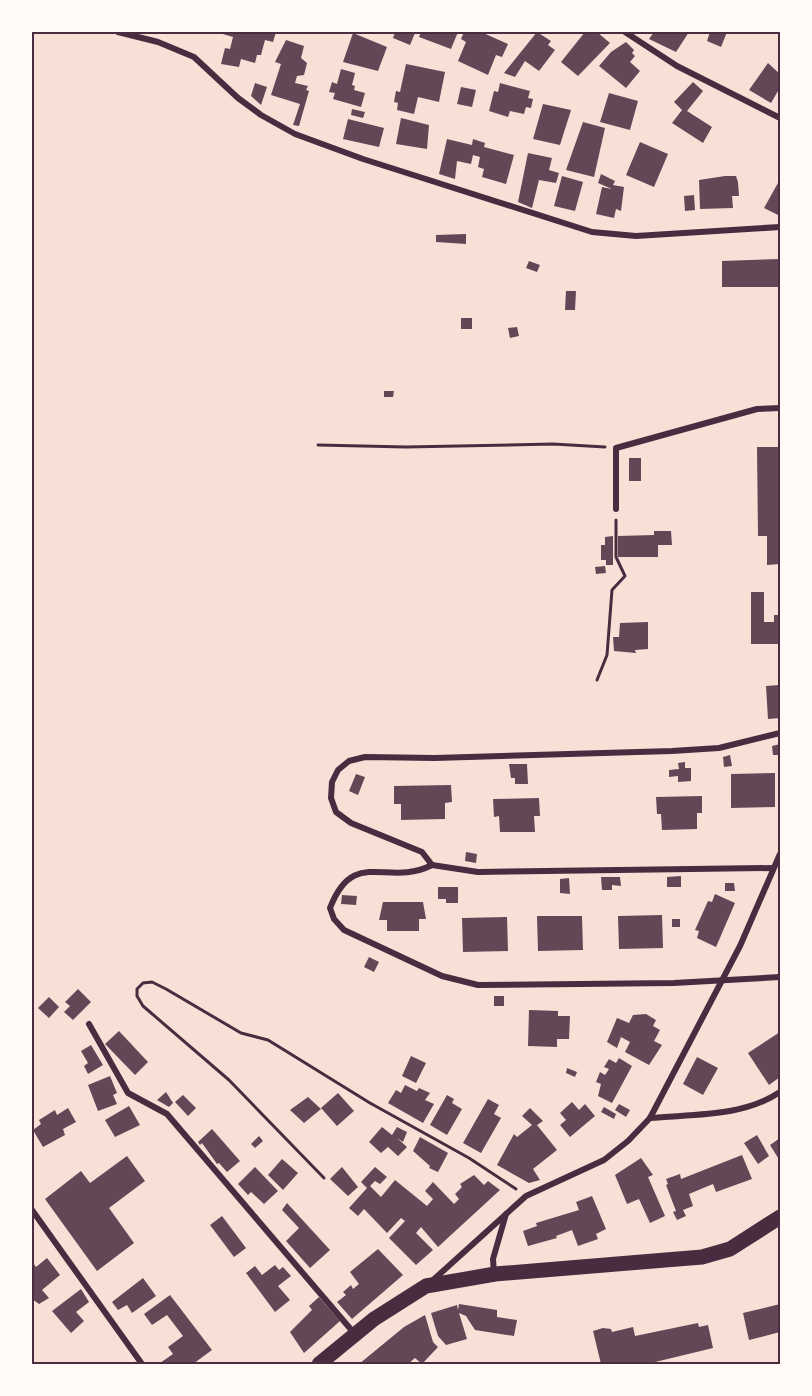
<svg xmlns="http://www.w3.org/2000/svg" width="812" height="1396" font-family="'Golos Text',sans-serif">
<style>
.building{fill:#644757}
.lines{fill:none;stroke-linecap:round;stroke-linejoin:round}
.path{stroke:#4a2c40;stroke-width:3}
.minor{stroke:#4a2c40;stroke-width:6}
.primary{stroke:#4a2c40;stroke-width:15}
.neatline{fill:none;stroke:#4a2c40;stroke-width:2}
</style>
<rect width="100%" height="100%" fill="#f7e1d7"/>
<g class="building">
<path d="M216,32H276L273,42L265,40L261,55H257L255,63L241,59L239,67L221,64L225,48L230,49L233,37Z"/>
<path d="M395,32L415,33L410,45L393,38Z"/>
<path d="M421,32H458L451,49L419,37Z"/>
<path d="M464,32H481L508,44L502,57L496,55L488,75L458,61L466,42L461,39Z"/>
<path d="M537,32L551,41L548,45L555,50L539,71L525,61L515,77L504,73Z"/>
<path d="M585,32H597L610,43L578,76L561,62Z"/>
<path d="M654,32H689L676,52L649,39Z"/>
<path d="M710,32H727L721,47L707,41Z"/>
<path d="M353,33L387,47L378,71L343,62Z"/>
<path d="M286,40L304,46L301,58L307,63L304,75L297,76L295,83L308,86L306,90L309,91L299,126L293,125L300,104L271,95L281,64L275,62Z"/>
<path d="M626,42L634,50L632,53L635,56L630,62L640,71L626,88L599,66L611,52Z"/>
<path d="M768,63L780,74V93L778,91L771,103L749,90Z"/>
<path d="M406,64L445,72L439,102L418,97L414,114L397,110L398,103L394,102L396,91L400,92Z"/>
<path d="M341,69L355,73L352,85L355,86L354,90L365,93L361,107L333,99L335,93L329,92L332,82L337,84Z"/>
<path d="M693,82L703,91L687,111L712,127L703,143L672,123L682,110L674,102Z"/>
<path d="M255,83L267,87L261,105L251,96Z"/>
<path d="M500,83L530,91L528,98L533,99L531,108L526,107L524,114L510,111L508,117L489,111L494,91L498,92Z"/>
<path d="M461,87L476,90L472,107L457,104Z"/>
<path d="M609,93L638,101L630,130L600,122Z"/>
<path d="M543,104L571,110L560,145L533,139Z"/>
<path d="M352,109L365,112L363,118L351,115Z"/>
<path d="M401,118L429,125L427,149L396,144Z"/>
<path d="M348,119L384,128L379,147L343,139Z"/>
<path d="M583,122L605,128L594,177L566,170Z"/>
<path d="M447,139L472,145L473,139L485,143L484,147L514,155L506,184L482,177L484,169L478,167L480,157L473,155L471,164L457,161L455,179L439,174Z"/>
<path d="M640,142L668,154L654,187L626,175Z"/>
<path d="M528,153L552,158L549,170L559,173L556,183L539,180L532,208L518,202Z"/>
<path d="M601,174L615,181L613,185L624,187L621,211L616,209L614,218L596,214L602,187L612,189L598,183Z"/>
<path d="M562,176L583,182L575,211L554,206Z"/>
<path d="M725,176H736L738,182L739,196H732L733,208L700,209L699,180Z"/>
<path d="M778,183L780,184V216L764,208Z"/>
<path d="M694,195L695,210L685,211L684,196Z"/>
<path d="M466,234V244L436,242V235Z"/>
<path d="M780,259V287H722V261Z"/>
<path d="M529,261L540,265L537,272L526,268Z"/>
<path d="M566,291H576L575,310H565Z"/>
<rect x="461" y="318" width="11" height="11"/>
<path d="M517,327L519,336L510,338L508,328Z"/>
<path d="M384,391H394L393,397H384Z"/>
<path d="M757,447H780V564L767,565V536H758Z"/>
<rect x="629" y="458" width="12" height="23"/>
<path d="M654,531H671L672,545H658V557H618V536L654,535Z"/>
<path d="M613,536V565H606V560H601V545H605V537Z"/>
<path d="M605,566L606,573L596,574L595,567Z"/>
<path d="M751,592H764V622H774V615H780V644H751Z"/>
<path d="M648,622V649L635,650L636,653L614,651L613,637H619L620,623Z"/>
<path d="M780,685V718L768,719L766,686Z"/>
<path d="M780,744V755H773L772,746Z"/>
<path d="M730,755L732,766L724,767L723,757Z"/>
<path d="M685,762V768H691V781L678,782V776L669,777V770L679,769L678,763Z"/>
<path d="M509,764H527L528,784H515V778H511Z"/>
<path d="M775,773V807L731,808V774Z"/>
<path d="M356,774L365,777L358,795L349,791Z"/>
<path d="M451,785L452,802L445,803V819L401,820V804H394V786Z"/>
<path d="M702,796V813H697V829L662,830L661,814H657L656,797Z"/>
<path d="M539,798L540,816H534L535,832H500L499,816L494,817L493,799Z"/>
<path d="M466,852L477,854L476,863L465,861Z"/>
<path d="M681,876V887H667V877Z"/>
<path d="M601,877H620L621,886L612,885V890H602Z"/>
<path d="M569,878L570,894L560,893V879Z"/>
<path d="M725,883H734L735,891H725Z"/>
<path d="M438,887H458V903H446V899H438Z"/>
<path d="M715,894L735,903L716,947L697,938L699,931L695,930L708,901L712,902Z"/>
<path d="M342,895L357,896L356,905L341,904Z"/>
<path d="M383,902H423L426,919H419V931H387V920H379Z"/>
<path d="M662,915L663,948L619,949L618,916Z"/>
<path d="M537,916H582L583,950L538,951Z"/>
<path d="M507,917L508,951L463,952L462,918Z"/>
<rect x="672" y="919" width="8" height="8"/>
<path d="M369,957L379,962L374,972L364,967Z"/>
<path d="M78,989L91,1002L73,1020L64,1012L70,1006L65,1002Z"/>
<rect x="494" y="996" width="10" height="10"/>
<path d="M49,997L59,1007L49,1018L38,1008Z"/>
<path d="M529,1010L558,1011V1016H570L569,1039H557V1047L528,1046Z"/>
<path d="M646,1014L656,1020L653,1026L660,1030L654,1041L662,1045L649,1065L625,1052L630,1042L621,1037L617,1048L607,1042L617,1018L629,1023L633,1015Z"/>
<path d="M119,1031L148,1062L135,1075L105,1044Z"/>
<path d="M780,1032V1077L769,1085L748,1053Z"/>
<path d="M91,1045L103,1065L88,1074L84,1066L88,1063L81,1051Z"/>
<path d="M411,1056L426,1063L416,1083L402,1076Z"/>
<path d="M697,1057L718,1068L703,1095L683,1084Z"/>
<path d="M619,1058L632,1066L612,1103L598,1096L601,1084L596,1082L600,1072L605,1075L609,1069L604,1067L609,1059L616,1063Z"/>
<path d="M567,1068L577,1072L575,1077L566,1073Z"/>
<path d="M110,1076L117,1093L113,1095L117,1104L98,1111L88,1085Z"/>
<path d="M405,1085L417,1091L419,1088L430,1093L425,1100L434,1104L423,1123L388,1103L396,1090L401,1093Z"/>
<path d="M166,1092L173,1103L169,1107L157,1100Z"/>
<path d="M338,1093L354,1111L337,1126L321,1108Z"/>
<path d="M183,1095L196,1108L188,1116L175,1102Z"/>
<path d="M447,1095L454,1099L452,1103L462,1109L447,1135L430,1125Z"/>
<path d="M308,1097L321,1109L304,1123L290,1110Z"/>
<path d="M488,1099L499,1105L494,1114L501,1118L481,1153L463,1143Z"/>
<path d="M572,1102L579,1110L585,1104L595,1116L570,1137L560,1125L566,1120L560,1113Z"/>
<path d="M619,1104L630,1110L626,1117L615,1110Z"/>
<path d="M129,1106L140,1125L115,1137L105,1120Z"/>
<path d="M604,1107L616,1114L614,1119L601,1112Z"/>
<path d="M68,1108L76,1122L63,1129L65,1135L43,1147L33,1130L41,1124L39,1120L55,1110L57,1115Z"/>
<path d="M530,1108L543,1121L537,1125L557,1150L533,1169L540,1180L529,1183L497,1165L514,1134L517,1137L532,1125L522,1116Z"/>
<path d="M382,1127L392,1135L397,1127L407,1132L403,1142L397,1138L407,1147L398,1156L388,1147L381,1153L369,1142Z"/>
<path d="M212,1129L240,1161L227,1172L219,1163L217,1164L202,1143L200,1145L198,1142Z"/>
<path d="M757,1135L769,1156L758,1164L744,1143Z"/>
<path d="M259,1136L263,1141L255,1148L251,1144Z"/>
<path d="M420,1137L448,1153L438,1172L429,1168L430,1166L413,1151Z"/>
<path d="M780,1138V1161L770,1145Z"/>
<path d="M742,1155L752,1179L716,1192L713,1184L689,1194L693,1206L683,1210L686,1216L677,1220L673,1212L676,1211L666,1185L668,1184L666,1179L680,1174L681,1179Z"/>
<path d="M127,1156L145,1181L109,1208L134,1243L97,1271L45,1199L81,1171L90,1183Z"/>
<path d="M641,1158L653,1175L648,1177L665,1216L650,1223L639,1199L627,1204L615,1175Z"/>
<path d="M282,1159L298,1173L283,1190L268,1175Z"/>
<path d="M255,1167L278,1191L264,1204L251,1192L248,1195L238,1184Z"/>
<path d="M342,1167L358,1187L348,1196L330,1179Z"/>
<path d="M375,1167L387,1177L380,1184L375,1181L370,1186L381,1197L395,1180L427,1206L433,1199L425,1191L433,1182L454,1204L459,1199L455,1194L462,1187L460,1184L474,1175L484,1185L488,1181L500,1190L438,1247L421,1227L416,1233L433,1250L416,1265L389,1238L405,1221L401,1218L387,1233L364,1209L358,1216L349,1208L367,1188L361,1182Z"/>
<path d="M592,1196L606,1229L596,1234L598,1239L578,1246L572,1230L556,1236L557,1238L528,1246L523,1231L537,1226L536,1223L579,1210L576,1202Z"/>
<path d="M287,1203L330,1250L310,1268L286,1241L299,1228L282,1210Z"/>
<path d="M222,1216L246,1248L234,1257L210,1225Z"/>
<path d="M378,1249L403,1275L352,1319L337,1302L346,1295L343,1292L351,1285L353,1289L359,1284L350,1272Z"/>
<path d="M47,1258L60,1275L42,1290L49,1298L39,1304L32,1299V1264L33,1263L36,1267Z"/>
<path d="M275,1265L279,1270L283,1267L291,1276L278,1286L290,1300L275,1312L246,1273L255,1266L262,1275Z"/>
<path d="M143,1278L156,1296L132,1313L127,1305L118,1310L112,1302Z"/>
<path d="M81,1289L89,1302L76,1312L84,1321L71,1333L52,1311Z"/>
<path d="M170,1295L212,1350L193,1364L160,1363L173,1354L168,1347L183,1336L167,1315L152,1325L144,1314Z"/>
<path d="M319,1297L340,1321L304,1353L290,1332L312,1310L309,1306Z"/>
<path d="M459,1304L497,1310V1317L517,1320L514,1336L475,1330L466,1316L459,1313L467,1339L446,1345L438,1336L431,1313L457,1305L458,1310Z"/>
<path d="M780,1304V1332L749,1340L743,1313Z"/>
<path d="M425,1315L433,1342L438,1347L422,1364L415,1358L408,1364H359L404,1327Z"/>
<path d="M698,1323L699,1327L708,1325L713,1348L647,1364H601L593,1331L603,1328L611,1329L612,1332L633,1327L635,1336Z"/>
</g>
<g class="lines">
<g class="path">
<path d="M318,445L406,447L553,444L605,447"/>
<path d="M597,680L607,655L612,590L625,576L616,557V520"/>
<path d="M324,1178L229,1080L143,1006L137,996V989L143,983L152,982L166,989L241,1033L268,1040L370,1103L469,1158L516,1189"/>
</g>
<g class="minor">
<path d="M118,32L158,42L194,57L238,98L261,115L295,134L363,159L592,232L636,236L780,227"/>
<path d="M625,32L677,66L780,118"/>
<path d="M616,509V448L757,409L780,408"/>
<path d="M432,865C387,888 354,846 330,908L334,919L344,930L442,976L478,985L674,983L780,977"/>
<path d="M773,868L478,872L432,865L422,852L351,823L336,812L331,798L332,782L338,770L349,761L365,757L435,758L672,751L719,748L780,733"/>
<path d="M89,1024L128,1093L167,1114L354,1333"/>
<path d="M650,1118C694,1114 743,1117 780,1092"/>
<path d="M32,1210L142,1364"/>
<path d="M494,1274L493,1259L506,1214"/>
<path d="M432,1281L526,1196L604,1160L628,1141L650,1118L740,946L780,854"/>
</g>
<path class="primary" d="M319,1364L374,1319L426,1286L495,1274L702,1257L730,1249L780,1217"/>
</g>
<rect width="812" height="1396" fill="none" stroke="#fffaf5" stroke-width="66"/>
<rect x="33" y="33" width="746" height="1330" class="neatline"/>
</svg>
